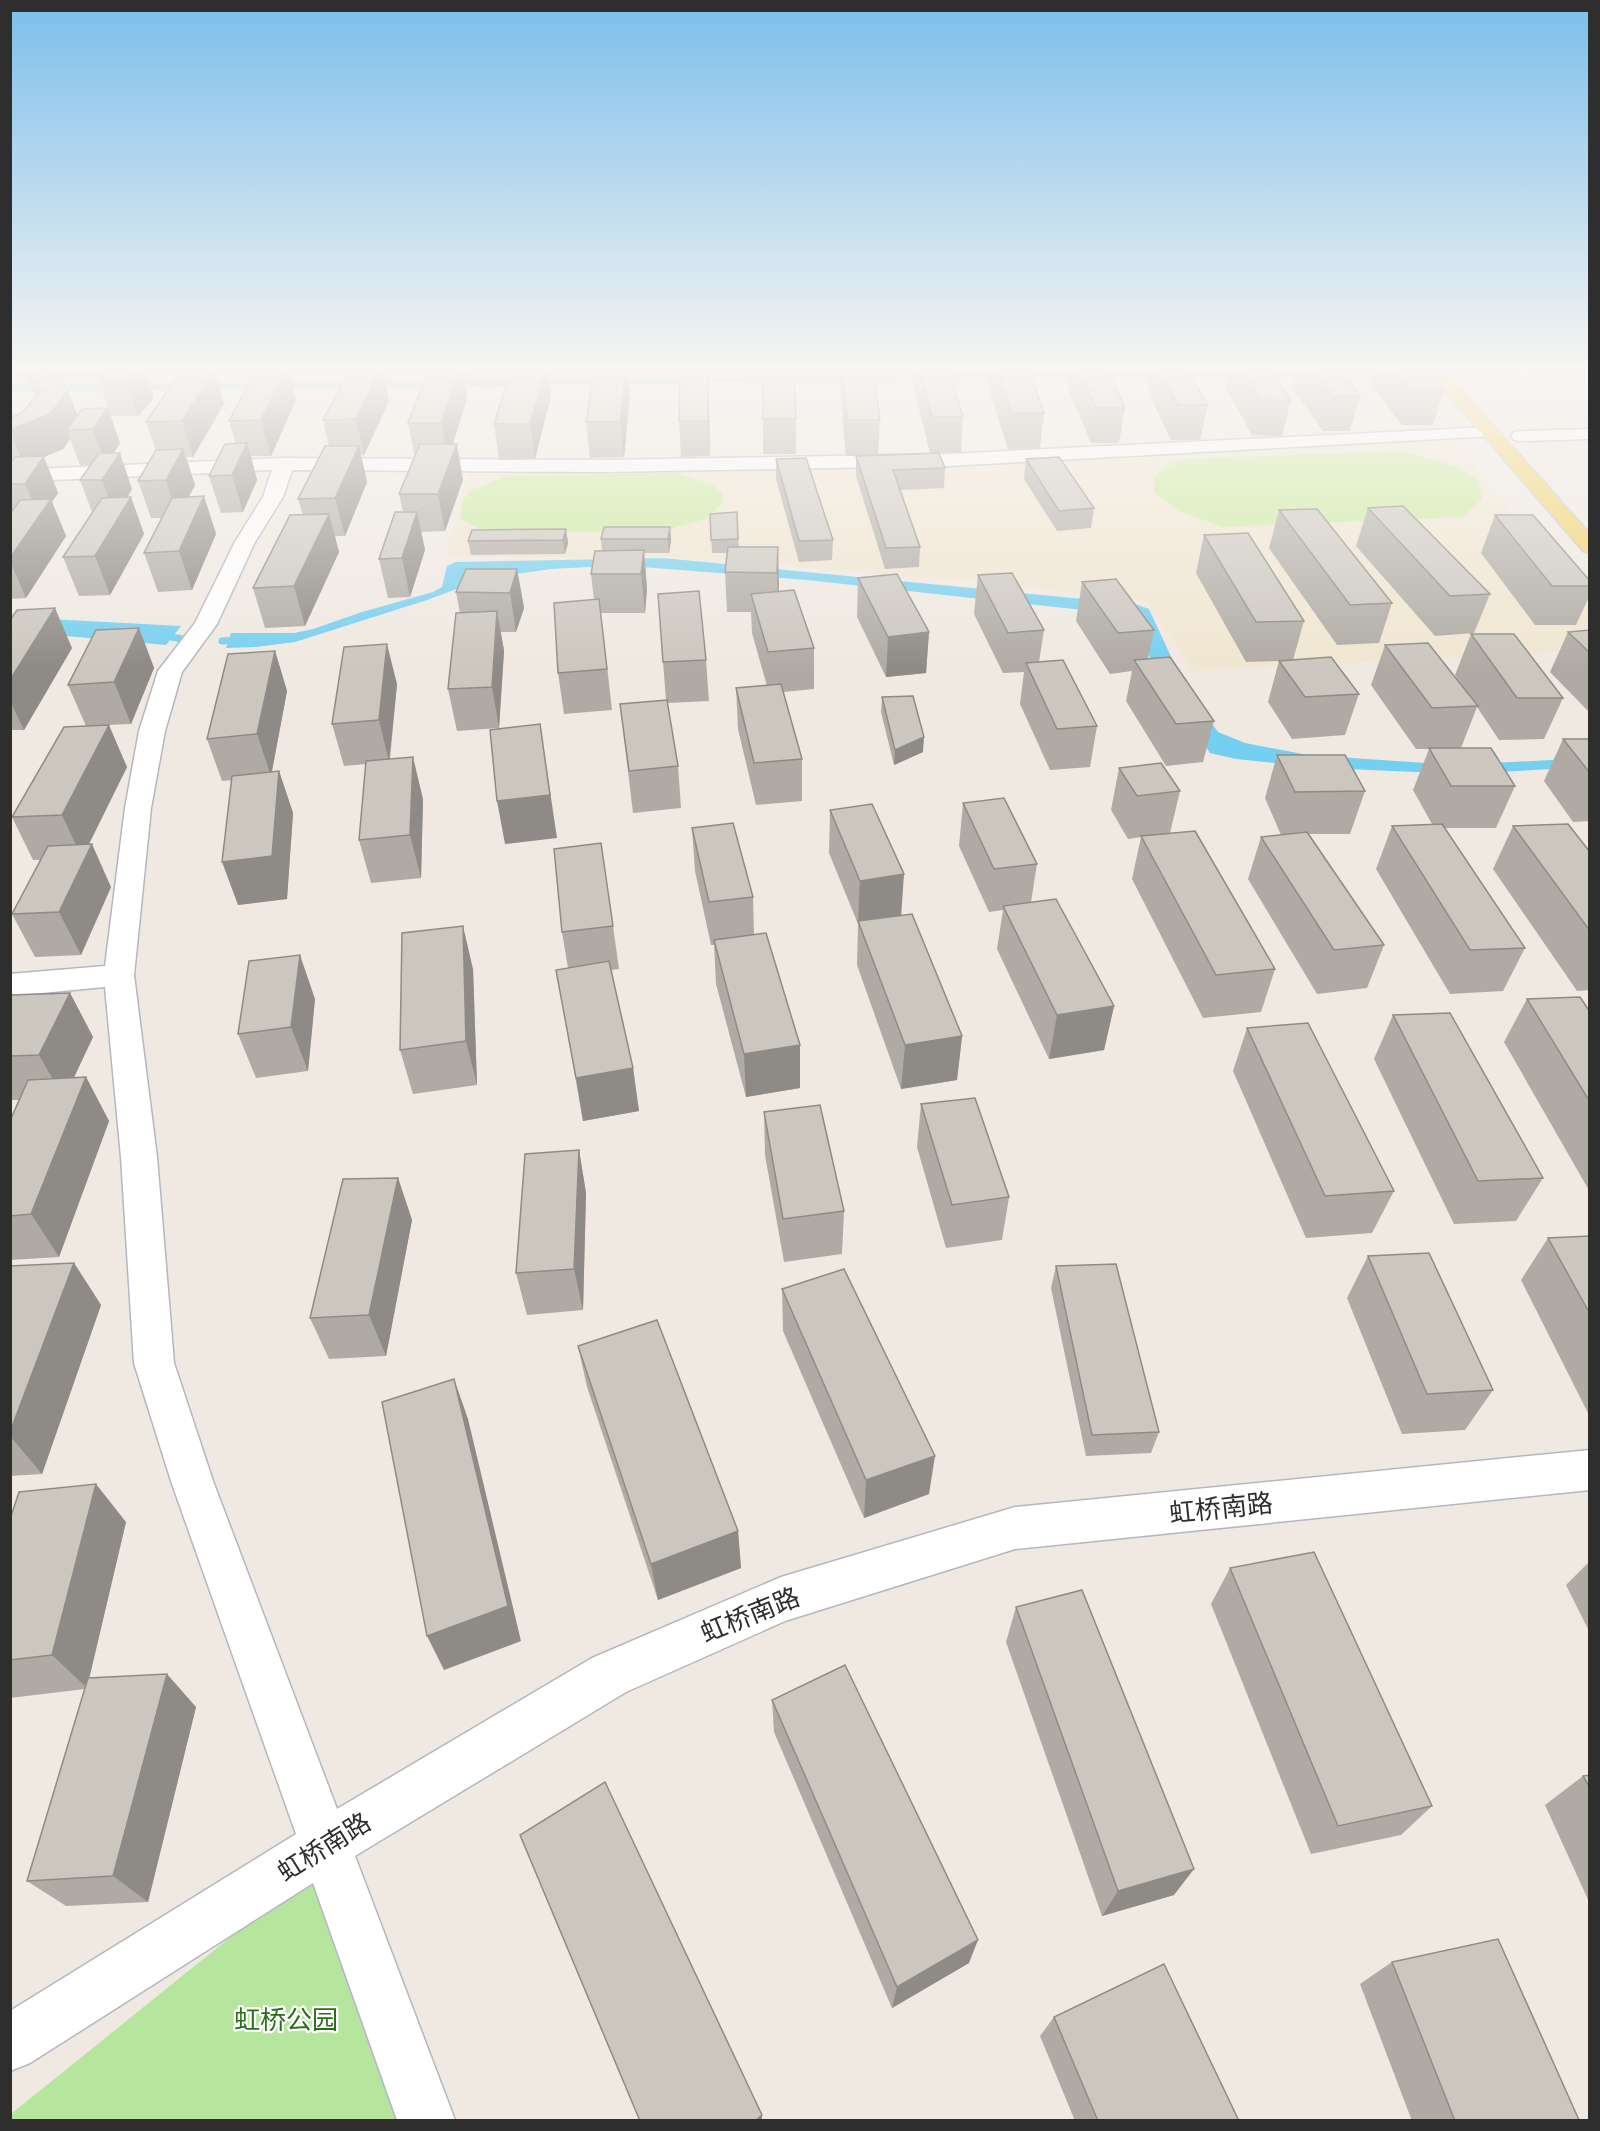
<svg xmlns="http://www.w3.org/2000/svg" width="1600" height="2131" font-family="Quicksand,'Noto Sans SC',sans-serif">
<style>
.education{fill:#f0e6d1}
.green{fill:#b6e59e}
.pitch{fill:#c9ec9a}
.water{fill:#75cff0}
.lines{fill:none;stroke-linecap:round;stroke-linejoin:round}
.stream{stroke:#75cff0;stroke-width:7}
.minor-casing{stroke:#b4b7c1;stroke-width:3}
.major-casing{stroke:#c9c9c9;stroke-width:3}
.minor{fill:#fff;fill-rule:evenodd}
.major{fill:#f2d163;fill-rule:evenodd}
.wall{fill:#afaba4}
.shaded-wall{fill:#8e8b86}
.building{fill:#cbc7bf;stroke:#8e8b86;stroke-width:1.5}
.labels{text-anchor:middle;stroke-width:4.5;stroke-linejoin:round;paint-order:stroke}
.near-street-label{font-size:26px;fill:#2e2e2e;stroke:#fff}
.near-park-label{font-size:26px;fill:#2c6e1b;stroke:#fff}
</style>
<rect width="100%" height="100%" fill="#efe9e1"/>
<path class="education" d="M1453,440L1589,608V650L1193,671L1146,601L1005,584L677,557H458L446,553L470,470L757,469L948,465Z"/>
<path class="green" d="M321,1864L445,2120H11V2114Z"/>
<g class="pitch">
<path d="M1403,451L1456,467L1478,480L1482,499L1462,517L1223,527L1179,511L1154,492V476L1180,459Z"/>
<path d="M676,473L711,484L722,493L723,503L705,519L663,531L487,533L461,519V504L469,491L507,476Z"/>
</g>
<g class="water">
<path d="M1149,371H1402L1405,374L11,392L10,384L295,383Z"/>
<path d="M663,558L1135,604L1149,609L1186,689L1218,732L1245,743L1308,755L1455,765L1589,758V767L1462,774L1324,768L1236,759L1210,753L1157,671L1138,633L1102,612L807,580L642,567H588L551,569L486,578L427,600L295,642L256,647L226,648L231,633H294L313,629L362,612L433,592L442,587L447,566L456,562Z"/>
<path d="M10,617L181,626L166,645L11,631Z"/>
</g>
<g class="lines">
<g class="stream">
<path d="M161,635L182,639"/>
<path d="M222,641L240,640"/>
</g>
<g class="minor-casing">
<g id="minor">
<path d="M1489,427L1495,428L1498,432L1495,436L948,466L605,472L292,470L283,497L255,542L217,624L182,672L165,731L151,808L134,975L157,1157L174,1363L213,1481L337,1809L592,1658L781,1577L1015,1507L1590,1450V1490L1015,1549L785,1621L626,1692L355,1856L455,2120H397L313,1883L30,2063L10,2071V2011L296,1834L171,1481L134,1363L121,1157L105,987L10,996V974L105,966L125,808L139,731L158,671L195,623L235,542L263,497L272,470L10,482V470L284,458L605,460L948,454Z"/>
<path d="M1590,429V439L1520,441L1514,440L1511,436L1514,432L1520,431Z"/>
</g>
</g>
<g class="major-casing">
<path id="major" d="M1428,371H1445L1590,534V553L1583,551Z"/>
</g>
<use href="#minor" class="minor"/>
<use href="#major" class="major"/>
</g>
<g class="wall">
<path d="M10,371H145L154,398L138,416H111L98,381L103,377H56L78,415L120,443L114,453L132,489L128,497H131L144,534L110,595L79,596L63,557L92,512L80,480L91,465H80L70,439L63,449L44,457L58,493L52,502L66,536L26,598L10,599V418L22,413L35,398L27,377H12Z"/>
<path d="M181,371H219L215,375L224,404L193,457H186L195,485L189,497L204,496L216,534L192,590L158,592L144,553L162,518H151L138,481L156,451L146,422Z"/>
<path d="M255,371H294L290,376L296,400L271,456H251L257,480L243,512L221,513L209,476L236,444L229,421Z"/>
<path d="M340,371H383L389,401L364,455H361L367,482L345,536H335L339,552L305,626L265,628L253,588L303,515L298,499L329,446L323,420L348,374L340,373Z"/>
<path d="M407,371H478L473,377L464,376L467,398L453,444L463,480L445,531L421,532L425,550L410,597L388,598L379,559L403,512L399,494L415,457L408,423L427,375L407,374Z"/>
<path d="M503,371H548L551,396L535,459L499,460L494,424L510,374H504Z"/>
<path d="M680,371H708L710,456L681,457L679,421Z"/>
<path d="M840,371H873L880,420L878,455L945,468L944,488L900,490L920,547L919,567L885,569L856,476V456H875H846L840,390Z"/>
<path d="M915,371H949L963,417L961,452L930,453L914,389Z"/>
<path d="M991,371H1029L1044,413L1040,448L1008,449L989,389Z"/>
<path d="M1071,371H1108L1125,408L1119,443H1091L1068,388Z"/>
<path d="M1150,371H1188L1208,405L1200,440H1171L1147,390Z"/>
<path d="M1230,371H1272L1291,401L1282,436L1252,435L1226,388Z"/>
<path d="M1295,371H1340L1360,396L1350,431H1323L1291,386Z"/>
<path d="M1375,371H1427L1444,390L1433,425H1402L1371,384Z"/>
<path d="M630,395L624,457L590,458L586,422Z"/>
<rect x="763" y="419" width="33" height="35"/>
<path d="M776,459L833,540L832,560L799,562L776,479Z"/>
<path d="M1026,459L1094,508L1091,528L1057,531L1024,479Z"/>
<path d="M1368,508L1490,594L1474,633L1435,636L1356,546Z"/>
<path d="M1279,510L1392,603L1379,643L1337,645L1269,548Z"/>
<path d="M737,512L739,547H778V591L814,648V689L783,692L802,759V801L756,805L738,729L736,688L767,686L752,633L751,612H727L725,572L728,553H712L710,514Z"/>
<path d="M1495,515L1590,581V595L1576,625H1535L1481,553Z"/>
<path d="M670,527L671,540L669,553H644L647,589L645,613H601L612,710L564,714L558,673L594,600L591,574L602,551L601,539Z"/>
<path d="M566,529L568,543L565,554L471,555L468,541Z"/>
<path d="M1204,535L1304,621L1293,660L1359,694L1345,735L1292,739L1268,702L1279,661L1246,662L1196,573Z"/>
<path d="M517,569L524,608L516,632H501L504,651L499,728L457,731L448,689L460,613L456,592Z"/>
<path d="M978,575L1044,630L1039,662L1097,726L1090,767L1050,770L1020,704L1024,672L1003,673L974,614Z"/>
<path d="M858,578L929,632L926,673L886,677L857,617Z"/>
<path d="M1082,582L1154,630L1148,659L1214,721L1203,762L1166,766L1126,701L1132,671L1110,674L1076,621Z"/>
<path d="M658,594L706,660L709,701L667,703L678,766L681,808L633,813L620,704L666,701Z"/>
<path d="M10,620L72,648L24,730H10Z"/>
<path d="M139,628L154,668L131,724L106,725L127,767L89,844L111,887L81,955L35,957L12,914L41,860H33L12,817L86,726L68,685Z"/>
<path d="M1590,630V713L1550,672L1568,632Z"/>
<path d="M1471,634L1563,698L1544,739L1499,740L1477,707L1461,748L1515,786L1496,828H1445L1525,948L1503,991L1450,994L1376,869L1392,826L1432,824L1413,790L1429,749H1416L1371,685L1385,645L1470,697L1455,675Z"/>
<path d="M275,651L287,691L272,771H279L293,813L287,899L238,905L232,780L222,781L207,739Z"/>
<path d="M397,684L390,759L423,799L421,878L371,883L359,840L366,764L344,766L332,724Z"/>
<path d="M882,697L923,752L894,765L881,712Z"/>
<path d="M1563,739H1590V821L1573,822L1544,781Z"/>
<path d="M1277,755L1365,791L1350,834H1309L1384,945L1367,988L1317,994L1248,879L1261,837L1281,835L1265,798Z"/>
<path d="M1119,768L1180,791L1170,833L1275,969L1261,1012L1203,1018L1132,879L1141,837L1128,839L1111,810Z"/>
<path d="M963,803L1037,864L1031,902L1114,1006L1104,1050L1049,1059L997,949L1003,910L989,912L959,846Z"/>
<path d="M830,810L901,915L962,1036L957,1080L901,1089L857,965L858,924L829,853Z"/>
<path d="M1513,826L1590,852V990L1577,991L1493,869Z"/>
<path d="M692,828L753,897L754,934L800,1088L746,1097L716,984L714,945H711L695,871Z"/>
<path d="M613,926L619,969L611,970L633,1068L639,1111L583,1121L556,970L568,968L562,932Z"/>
<path d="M473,969L477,1085L413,1094L400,1050Z"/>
<path d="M70,993L93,1037L73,1078L86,1077L109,1121L59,1257L10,1260V1121L20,1100H10V995Z"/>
<path d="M315,999L308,1071L256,1078L238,1034Z"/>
<path d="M1527,999L1590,1012V1192L1504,1042Z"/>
<path d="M1393,1015L1543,1178L1516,1221L1454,1224L1374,1059Z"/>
<path d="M1247,1028L1394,1191L1372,1233L1306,1238L1233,1071Z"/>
<path d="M921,1104L1009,1197L1002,1240L946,1248L917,1147Z"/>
<path d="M764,1112L844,1211L842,1254L784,1262L765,1155Z"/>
<path d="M579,1150L586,1193L583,1310L527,1315L516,1273Z"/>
<path d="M398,1178L412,1220L386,1356L329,1359L310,1318Z"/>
<path d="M1590,1236V1413H1588L1521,1280L1548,1238Z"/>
<path d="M1368,1256L1493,1390L1465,1430L1402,1434L1347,1298Z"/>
<path d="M74,1263L101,1305L42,1474L10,1476V1266Z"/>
<path d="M1056,1266L1159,1432L1151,1453L1086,1456L1051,1288Z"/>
<path d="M782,1289L929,1494L864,1518L783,1331Z"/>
<path d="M578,1346L738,1531L741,1568L658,1600L587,1387Z"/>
<path d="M10,1519L126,1522L89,1678L196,1707L148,1902L66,1906L27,1881L85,1689L10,1698Z"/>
<path d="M1590,1561V1633L1566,1585Z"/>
<path d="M1230,1568L1432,1806L1401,1835L1311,1854L1211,1604Z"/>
<path d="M1016,1607L1174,1895L1102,1916L1006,1642Z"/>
<path d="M772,1700L969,1963L892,2008L774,1732Z"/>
<path d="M1590,1775V1904L1545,1805L1583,1776Z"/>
<path d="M1392,1962L1577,2121H1412L1360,1984Z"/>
<path d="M1054,2017L1239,2121H1075L1040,2036Z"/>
</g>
<g class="shaded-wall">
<path d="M136,371H145L154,398L138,416L126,381Z"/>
<path d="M214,371L224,404L193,457L182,421Z"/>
<path d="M285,371H294L290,376L296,400L271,456L261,420Z"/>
<path d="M380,371H383L389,401L364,455L356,419Z"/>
<path d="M459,371H463L467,398L448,458L441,423Z"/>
<path d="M472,371H478L473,377Z"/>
<path d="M545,371H548L551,396L535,459L530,424Z"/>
<path d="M626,371H628L630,395L624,457L620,422Z"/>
<path d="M708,371L709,392L710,456L708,421Z"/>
<path d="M68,390L81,424L67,430L70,439L63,449L44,457L58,493L52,502L66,536L26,598L10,561V558L39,516L25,484L24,466L10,430Z"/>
<path d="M108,408L120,443L106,465L93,429Z"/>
<path d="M247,443L257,480L243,512L232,475Z"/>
<path d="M457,444L463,480L445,531L438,494Z"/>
<path d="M359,446L367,482L345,536L335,498Z"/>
<path d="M183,449L195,485L178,517L166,480Z"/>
<path d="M120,453L132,489L115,517L102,480Z"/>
<path d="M204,496L216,534L192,590L179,551Z"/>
<path d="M131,497L144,534L110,595L95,556Z"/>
<path d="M417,512L425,550L410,597L402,558Z"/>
<path d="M329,514L339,552L305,626L294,586Z"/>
<path d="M670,527L671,540L669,553L668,539Z"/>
<path d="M566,529L568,543L565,554L563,540Z"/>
<path d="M778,547L779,586L778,612L777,573Z"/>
<path d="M644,550L647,589L645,613L641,574Z"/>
<path d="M517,569L524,608L516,632L510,593Z"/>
<path d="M55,608L72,648L24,730L10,701V680Z"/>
<path d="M497,611L504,651L499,728L492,687Z"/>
<path d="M139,628L154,668L131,724L114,682Z"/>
<path d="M929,632L926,673L886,677L888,637Z"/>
<path d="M387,644L397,684L389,762L379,720Z"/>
<path d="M275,651L287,691L271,776L257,734Z"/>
<path d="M540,724L557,838L505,844L497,801Z"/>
<path d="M109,725L127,767L82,858L62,815Z"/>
<path d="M924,737L923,752L894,765L895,750Z"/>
<path d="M413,757L423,799L421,878L410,835Z"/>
<path d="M279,771L293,813L287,899L238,905L222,862Z"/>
<path d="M92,844L111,887L81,955L59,912Z"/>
<path d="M904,874L901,918L858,921V924L860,881Z"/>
<path d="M463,926L473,969L477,1085L466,1041Z"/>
<path d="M300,955L315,999L308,1071L291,1027Z"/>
<path d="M70,993L93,1037L64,1099L39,1055Z"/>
<path d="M1114,1006L1104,1050L1049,1059L1057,1015Z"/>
<path d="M962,1036L957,1080L901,1089L905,1045Z"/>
<path d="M800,1045V1088L746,1097L744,1054Z"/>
<path d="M633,1068L639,1111L583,1121L576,1078Z"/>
<path d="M86,1077L109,1121L59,1257L31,1214Z"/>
<path d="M579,1150L586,1193L583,1310L574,1269Z"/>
<path d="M398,1178L412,1220L386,1356L369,1315Z"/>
<path d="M74,1263L101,1305L42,1474L10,1436V1432Z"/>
<path d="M454,1379L468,1419L521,1641L444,1670L427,1636Z"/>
<path d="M935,1456L929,1494L864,1518L866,1480Z"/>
<path d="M96,1484L126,1522L87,1688L52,1655Z"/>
<path d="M738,1531L741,1568L658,1600L651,1564Z"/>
<path d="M167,1674L196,1707L148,1902L113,1876Z"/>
<path d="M1194,1869L1174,1895L1102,1916L1118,1891Z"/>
<path d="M978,1940L969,1963L892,2008L897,1987Z"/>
<path d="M762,2115V2121H755Z"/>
</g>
<g class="building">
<path d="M50,371L68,390L50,414L10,430V418L22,413L41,391L27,376Z"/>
<path d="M109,371H136L126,381H98Z"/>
<path d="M181,371H214L182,421L146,422Z"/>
<path d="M255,371H285L261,420L229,421Z"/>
<path d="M349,371H380L356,419L323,420Z"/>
<path d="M428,371H459L441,423H408Z"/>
<path d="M511,371H545L530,424H494Z"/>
<path d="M594,371H626L620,422H586Z"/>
<path d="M680,371H708V421H679Z"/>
<path d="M763,371H794L796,419H763Z"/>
<path d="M842,371H873L880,420H847Z"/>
<path d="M920,371H949L963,417H932Z"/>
<path d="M998,371H1029L1044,413H1012Z"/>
<path d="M1080,371H1108L1125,408H1096Z"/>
<path d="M1160,371H1188L1208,405H1178Z"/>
<path d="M1243,371H1272L1291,401L1260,400Z"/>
<path d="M1313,371H1340L1360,396H1332Z"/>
<path d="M1397,371H1427L1444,390H1413Z"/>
<path d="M108,408L93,429L67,430L82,409Z"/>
<path d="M247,443L232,475L209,476L225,444Z"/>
<path d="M420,444H457L438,494H399Z"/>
<path d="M325,446H359L335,498L298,499Z"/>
<path d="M183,449L166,480L138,481L156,450Z"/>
<path d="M99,453H120L102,480H80Z"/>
<path d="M939,453L945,468L893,470L920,547L886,548L856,456Z"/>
<path d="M44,456L25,484H10V463L15,457Z"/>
<path d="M1059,457L1094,508L1059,511L1026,459Z"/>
<path d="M806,458L833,540L799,541L776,459Z"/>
<path d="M204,496L179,551L144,553L172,498Z"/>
<path d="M131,497L95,556L63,557L102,498Z"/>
<path d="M51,499L10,558V514L20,500Z"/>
<path d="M1403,506L1490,594L1450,596L1368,508Z"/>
<path d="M1317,509L1392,603L1350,605L1279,510Z"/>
<path d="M395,512H417L402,558L379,559Z"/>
<path d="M737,512L738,539L711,540L710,514Z"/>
<path d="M329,514L294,586L253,588L290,515Z"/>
<path d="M1495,515H1533L1590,581V586H1552Z"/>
<path d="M604,527H670L668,539H601Z"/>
<path d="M566,529L563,540L468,541L472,530Z"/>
<path d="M1248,533L1304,621L1256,622L1204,535Z"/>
<path d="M728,547H778L777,573L725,572Z"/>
<path d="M644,550L641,574H591L595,551Z"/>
<path d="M466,569H517L510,593L456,592Z"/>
<path d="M1012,573L1044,630L1008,633L978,575Z"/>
<path d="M897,574L929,632L888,637L858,578Z"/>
<path d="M1116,579L1154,630L1118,633L1082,582Z"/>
<path d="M794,590L814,648L768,652L751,594Z"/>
<path d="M699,591L706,660L663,662L658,594Z"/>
<path d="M599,599L607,669L558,673L554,603Z"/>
<path d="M55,608L10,680V620L17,610Z"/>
<path d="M497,611L492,687L448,689L456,613Z"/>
<path d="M139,628L114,682L68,685L96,630Z"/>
<path d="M1590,630V653L1568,632Z"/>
<path d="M1471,634H1514L1563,698H1517Z"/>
<path d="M1428,643L1478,706L1432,708L1385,645Z"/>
<path d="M387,644L379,720L332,724L344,647Z"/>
<path d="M275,651L257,734L207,739L228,654Z"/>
<path d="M1170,657L1214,721L1176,724L1134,660Z"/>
<path d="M1331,657L1359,694L1305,697L1279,661Z"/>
<path d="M1063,660L1097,726L1057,729L1026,663Z"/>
<path d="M781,684L802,759L754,763L736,688Z"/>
<path d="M913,696L924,737L895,750L882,697Z"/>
<path d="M667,700L678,766L629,771L620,704Z"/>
<path d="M540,724L550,795L497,801L490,730Z"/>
<path d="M109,725L62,815L12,817L64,727Z"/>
<path d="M1563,739H1590V773Z"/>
<path d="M1429,748H1491L1515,786H1451Z"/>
<path d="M1277,755H1345L1365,791L1295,792Z"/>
<path d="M413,757L410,835L359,840L366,761Z"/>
<path d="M1161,763L1180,791L1137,796L1119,768Z"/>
<path d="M279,771L272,856L222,862L232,776Z"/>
<path d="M1004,798L1037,864L994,869L963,803Z"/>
<path d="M872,804L904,874L860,881L830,810Z"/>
<path d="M733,823L753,897L709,902L692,828Z"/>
<path d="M1442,824L1525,948L1470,950L1392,826Z"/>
<path d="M1568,824L1590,852V931L1513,826Z"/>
<path d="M1195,831L1275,969L1216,975L1141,836Z"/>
<path d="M1307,832L1384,945L1334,950L1261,837Z"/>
<path d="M601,843L613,926L562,932L554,849Z"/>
<path d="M92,844L59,912L12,914L48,846Z"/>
<path d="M1056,899L1114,1006L1057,1015L1003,906Z"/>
<path d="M912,914L962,1036L905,1045L858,921Z"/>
<path d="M463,926L466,1041L400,1050L402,933Z"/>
<path d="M766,933L800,1045L744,1054L714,940Z"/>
<path d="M300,955L291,1027L238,1034L249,961Z"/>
<path d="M609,961L633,1068L576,1078L556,970Z"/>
<path d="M70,993L39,1055L10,1056V995Z"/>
<path d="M1580,997L1590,1012V1102L1527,999Z"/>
<path d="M1450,1013L1543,1178L1478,1181L1393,1015Z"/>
<path d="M1308,1023L1394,1191L1325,1196L1247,1028Z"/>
<path d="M86,1077L31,1214L10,1216V1121L28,1080Z"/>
<path d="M975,1098L1009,1197L952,1205L921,1104Z"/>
<path d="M820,1105L844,1211L783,1219L764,1112Z"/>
<path d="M579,1150L574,1269L516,1273L525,1154Z"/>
<path d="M398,1178L369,1315L310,1318L343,1179Z"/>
<path d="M1590,1236V1314L1548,1238Z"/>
<path d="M1429,1253L1493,1390L1427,1394L1368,1256Z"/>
<path d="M74,1263L10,1432V1266Z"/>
<path d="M1116,1264L1159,1432L1092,1435L1056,1266Z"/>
<path d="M844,1269L935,1456L866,1480L782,1289Z"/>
<path d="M657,1320L738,1531L651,1564L578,1346Z"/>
<path d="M454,1379L508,1606L427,1636L382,1402Z"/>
<path d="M96,1484L52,1655L10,1660V1519L19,1492Z"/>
<path d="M1314,1552L1432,1806L1338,1826L1230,1568Z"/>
<path d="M1082,1590L1194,1869L1118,1891L1016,1607Z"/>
<path d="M845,1665L978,1940L897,1987L772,1700Z"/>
<path d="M167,1674L113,1876L27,1881L88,1678Z"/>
<path d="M1590,1775V1788L1583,1776Z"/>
<path d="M605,1782L762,2115L755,2121H640L520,1835Z"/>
<path d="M1498,1939L1579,2120L1576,2121H1455L1392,1962Z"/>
<path d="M1164,1964L1239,2121H1098L1054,2017Z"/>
</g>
<linearGradient id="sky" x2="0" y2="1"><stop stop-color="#7abfeb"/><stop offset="0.55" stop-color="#f8f5f2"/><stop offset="1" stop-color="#f8f5f2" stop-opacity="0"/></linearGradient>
<rect width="1600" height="669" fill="url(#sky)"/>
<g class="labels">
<g class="near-street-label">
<text transform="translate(1221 1508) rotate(-6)" y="9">虹桥南路</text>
<text transform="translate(750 1615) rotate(-22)" y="9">虹桥南路</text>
<text transform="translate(324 1847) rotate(-32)" y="9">虹桥南路</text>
</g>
<g class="near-park-label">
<text x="286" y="2029">虹桥公园</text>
</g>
</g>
<rect width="1600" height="2131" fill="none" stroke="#2e2e2e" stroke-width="24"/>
</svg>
